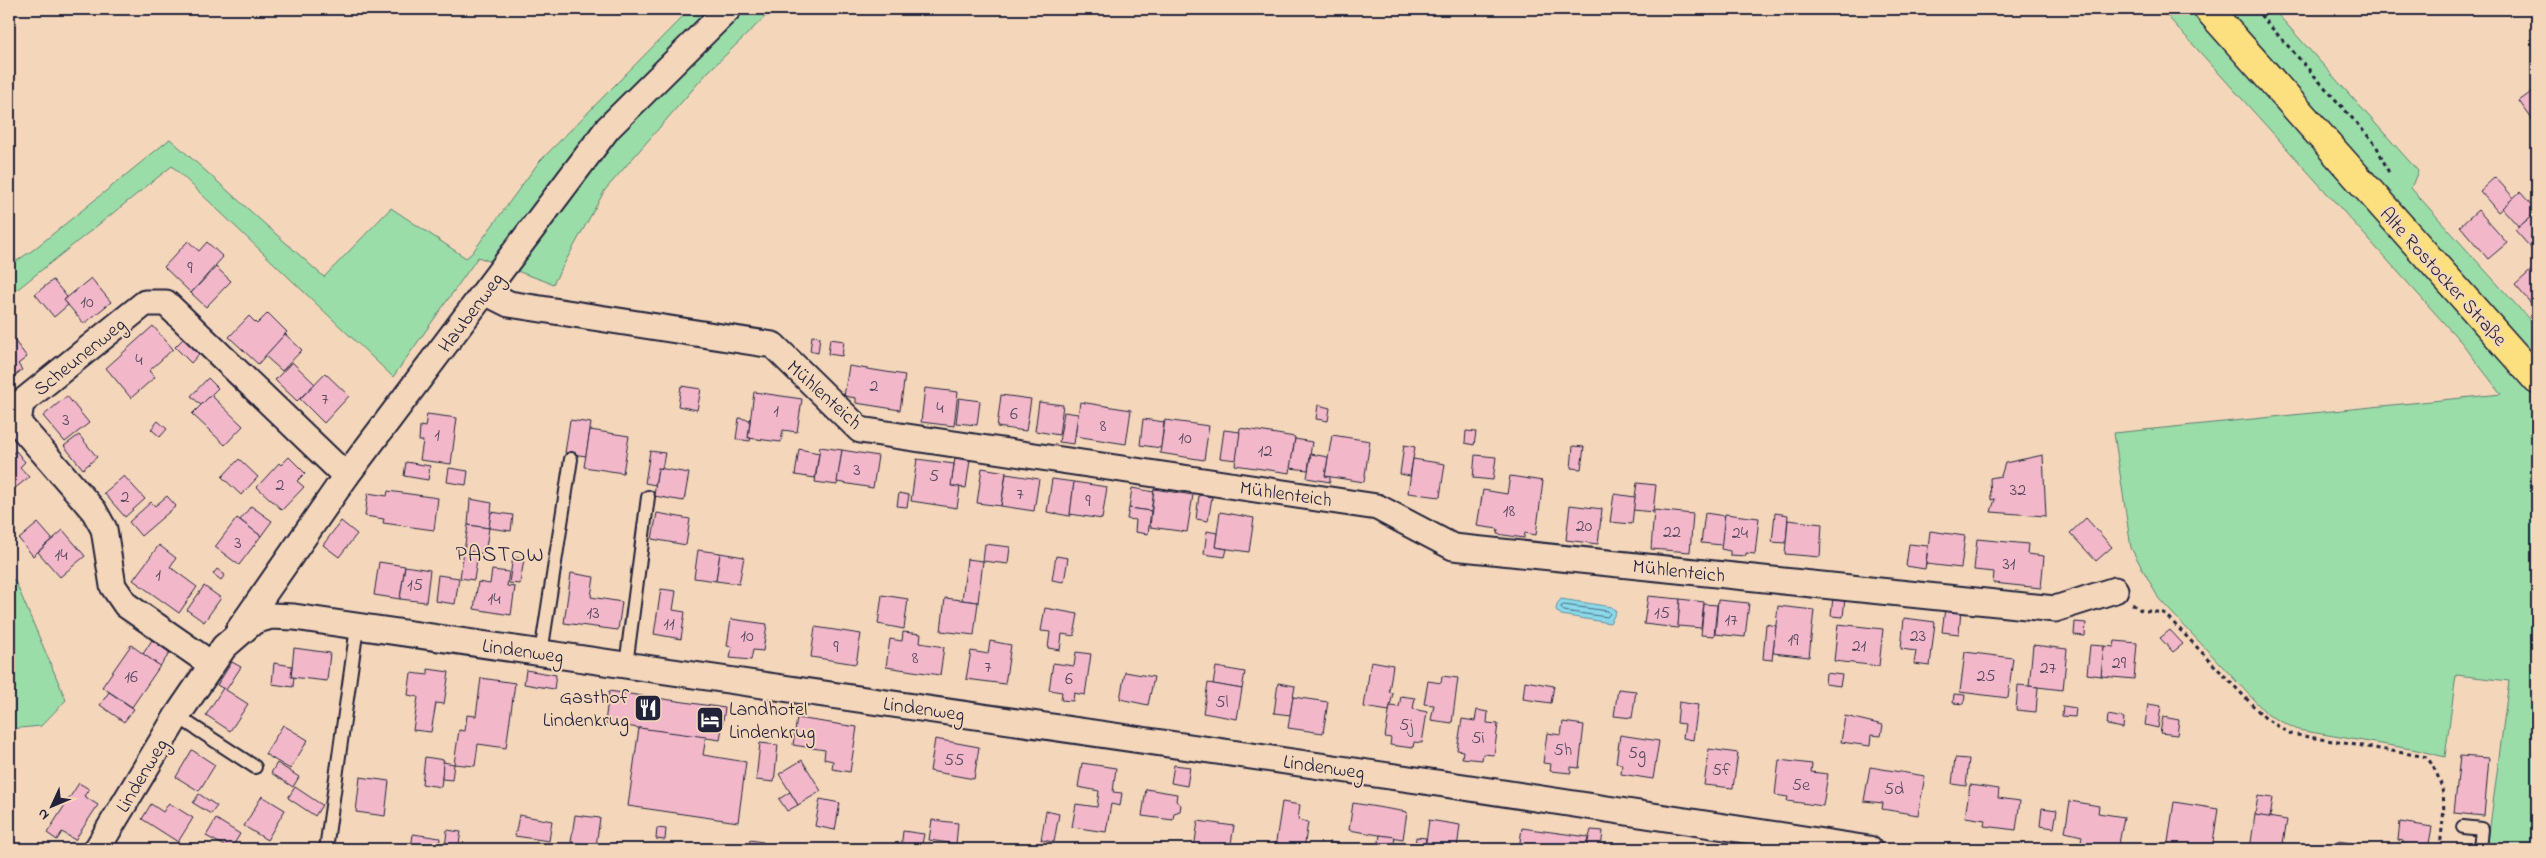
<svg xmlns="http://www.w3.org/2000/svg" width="2546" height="858" font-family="'Indie Flower',sans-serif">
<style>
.green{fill:#9adda8;stroke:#5e8072}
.water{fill:#8ad8e9;stroke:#608fa3}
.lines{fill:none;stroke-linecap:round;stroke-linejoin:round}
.shore{stroke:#4c6b81;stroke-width:1}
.building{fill:#f2b8ca;stroke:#22223b}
.lane-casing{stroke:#22223b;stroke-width:16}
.street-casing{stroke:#22223b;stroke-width:29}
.primary-casing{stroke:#22223b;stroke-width:31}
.path{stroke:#22223b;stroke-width:3;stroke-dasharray:4 4;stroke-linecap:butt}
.lane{stroke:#f4d7bb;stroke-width:12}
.street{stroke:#f4d7bb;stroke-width:25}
.primary{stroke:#fce080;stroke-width:28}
.labels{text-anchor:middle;stroke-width:4;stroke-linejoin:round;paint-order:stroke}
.number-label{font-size:18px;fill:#56485f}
.street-label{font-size:20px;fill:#22223b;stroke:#f4d7bb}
.poi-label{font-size:20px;fill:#22223b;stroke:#f4d7bb;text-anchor:end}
.quarter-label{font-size:22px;letter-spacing:1px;fill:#22223b;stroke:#f4d7bb}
</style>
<rect width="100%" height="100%" fill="#f4d7bb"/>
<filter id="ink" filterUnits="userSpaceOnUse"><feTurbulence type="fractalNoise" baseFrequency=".02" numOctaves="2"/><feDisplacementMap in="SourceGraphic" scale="10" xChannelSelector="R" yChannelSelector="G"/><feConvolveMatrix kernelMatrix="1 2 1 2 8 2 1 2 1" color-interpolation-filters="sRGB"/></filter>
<g filter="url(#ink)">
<g class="green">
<path d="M690,9H773L707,73L605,190L553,284L478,257L393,377L172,166L9,296V266L33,250L170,139L324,277L391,208L466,258L472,253L539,162Z"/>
<path d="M2161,9H2273L2418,171L2411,188L2537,328V849H2487L2509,681L2456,675L2445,757L2417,750L2298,730L2268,715L2159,599L2131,548L2114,433L2501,394L2462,343Z"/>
<path d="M9,575L16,583L66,700L41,726L9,729Z"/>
</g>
<path class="water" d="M1561,599L1612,607L1616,612L1610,623L1561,615L1556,610L1557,604Z"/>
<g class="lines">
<path class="shore" d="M1564,605L1608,611L1610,614L1607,617L1564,611L1561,607Z"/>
</g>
<g class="building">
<path d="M2537,88V126L2519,101Z"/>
<path d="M2495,177L2514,198L2498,212L2480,191Z"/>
<path d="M2520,192L2537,211L2519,227L2502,208Z"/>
<path d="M2478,210L2507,243L2488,259L2460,226Z"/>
<path d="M2533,215L2537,220V255L2515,230Z"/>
<path d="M188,241L199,251L207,242L223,257L191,293L164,267Z"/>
<path d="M2537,265V306L2535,308L2515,285Z"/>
<path d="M216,267L231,281L206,307L191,293Z"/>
<path d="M91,278L111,302L84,324L64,300Z"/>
<path d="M53,280L67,297L64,300L68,305L54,317L35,294Z"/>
<path d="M268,313L287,332L258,364L229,337L249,316L257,324Z"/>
<path d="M153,326L173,349L149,371L155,377L131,398L106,368Z"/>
<path d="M285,334L302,350L282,371L265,356Z"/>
<path d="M10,335L27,357L18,364L22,370L13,377L9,372Z"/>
<path d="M812,336L820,337L818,353L810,351Z"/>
<path d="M185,337L201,352L191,363L175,347Z"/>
<path d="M830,339L844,341L842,356L828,354Z"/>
<path d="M292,362L315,384L297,401L275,380Z"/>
<path d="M849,366L905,375L900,410L856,403V398L844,396Z"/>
<path d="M325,373L349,396L324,423L300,399Z"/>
<path d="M208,378L218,388L201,405L191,396Z"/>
<path d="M681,386L701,389L697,410L678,406Z"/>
<path d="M925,388L958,392L954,426L921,422Z"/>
<path d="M754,392L802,399L797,432L783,430L781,442L748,438Z"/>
<path d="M211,395L243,426L225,445L192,414Z"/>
<path d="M1001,395L1031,399L1026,431L997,427Z"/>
<path d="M67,396L89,423L65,442L43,416Z"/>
<path d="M959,398L980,401L977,425L956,423Z"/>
<path d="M1039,402L1063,405L1059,435L1035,431Z"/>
<path d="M1080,402L1131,410L1126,444L1075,436Z"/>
<path d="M1318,405L1330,408L1328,421L1316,419Z"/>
<path d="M1064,412L1078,414L1074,444L1059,442Z"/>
<path d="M427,414L457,418L451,464L420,460L423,441H419L420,426L425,427Z"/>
<path d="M739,418L750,420L748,438H751L750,441L736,439Z"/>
<path d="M1143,419L1164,422L1161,448L1140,445Z"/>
<path d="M570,420L591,423L586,456L565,453Z"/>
<path d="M1165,420L1209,426L1204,460L1160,453Z"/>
<path d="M158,421L167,429L160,437L151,429Z"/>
<path d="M1240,428L1295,437L1290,473L1235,465Z"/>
<path d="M590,430L629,436L623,473L584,467Z"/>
<path d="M1224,430L1240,432L1236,460L1220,458Z"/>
<path d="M1466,431L1476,432L1474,445L1465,443Z"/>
<path d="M79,435L97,457L83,469L64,446Z"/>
<path d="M1332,435L1370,441L1364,482L1325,476Z"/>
<path d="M1295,439L1312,442L1308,470L1290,468Z"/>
<path d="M1404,445L1415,447L1410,476L1400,474Z"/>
<path d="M1573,446L1584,447L1581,469L1571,468Z"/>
<path d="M820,447L842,450L837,485L815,482Z"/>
<path d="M799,449L819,453L815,478L795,475Z"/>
<path d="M842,450L878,456L873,488L837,482Z"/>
<path d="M16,451L25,462L20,467L29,477L9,493V453L11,455Z"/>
<path d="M650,451L665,453L662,469L658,468L655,485L645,483Z"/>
<path d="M1311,454L1328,457L1325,476L1330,477V482L1307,478Z"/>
<path d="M1475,455L1496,457L1493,480L1473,478Z"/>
<path d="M2043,455L2046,516L1991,512L1995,499L1991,500L1990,478L2001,476L2005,463Z"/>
<path d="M289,457L305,473L297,481L304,487L282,510L257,487L279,463L281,465Z"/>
<path d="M955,458L970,460L966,488L951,486Z"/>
<path d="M239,459L258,477L241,495L222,477Z"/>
<path d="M917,459L954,464L951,486L960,487L957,508L911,501Z"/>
<path d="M1413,459L1445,464L1440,497L1408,493Z"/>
<path d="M406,462L430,466L428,480L404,476Z"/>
<path d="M449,468L468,471L466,485L447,482Z"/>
<path d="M658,468L689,473L684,501L654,496Z"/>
<path d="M982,468L1006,472L1001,506L977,503Z"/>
<path d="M1006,474L1039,479L1034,511L1001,506Z"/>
<path d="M124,476L145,499L125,517L104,493Z"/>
<path d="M1510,476L1543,481L1536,535L1525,533L1524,538L1497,534L1498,529L1477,526L1483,490L1507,494Z"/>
<path d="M1052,479L1074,482L1070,516L1047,512Z"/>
<path d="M1074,482L1107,487L1102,519L1070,514Z"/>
<path d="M1637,483L1656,485L1653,512L1633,510Z"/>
<path d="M1132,488L1154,492L1151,511L1129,508Z"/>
<path d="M1154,489L1193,495L1187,532L1150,527Z"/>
<path d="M388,491L438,498L434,530L383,523L384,519L365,516L368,493L387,496Z"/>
<path d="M899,493L909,495L907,507L897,506Z"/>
<path d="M1614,494L1635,497L1632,524L1610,522Z"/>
<path d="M1199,495L1212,497L1208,521L1196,519Z"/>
<path d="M167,496L176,506L141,536L129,522L151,502L155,506Z"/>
<path d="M470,499L492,503L489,528L468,525Z"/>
<path d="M1570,505L1602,509L1598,544L1566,540Z"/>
<path d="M251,506L272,521L261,536L240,520Z"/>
<path d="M1129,508L1151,511L1148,534L1135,532L1136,520L1127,519Z"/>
<path d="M1654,510L1693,514L1690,552L1651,549Z"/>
<path d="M491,512L513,515L511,531L489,528Z"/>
<path d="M1220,512L1254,518L1249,552L1215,547Z"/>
<path d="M657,513L690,519L686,545L652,539Z"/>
<path d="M1705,513L1725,516L1722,545L1701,543Z"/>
<path d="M1775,513L1788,515L1786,543L1772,542Z"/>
<path d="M1725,514L1759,518L1755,554L1746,553V556L1730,555V551L1721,549Z"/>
<path d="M237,518L261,536L239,565L215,547Z"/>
<path d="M2086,518L2112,547L2096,561L2070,533Z"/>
<path d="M1788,520L1822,524L1820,557L1785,554Z"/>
<path d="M341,521L357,534L339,557L323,545Z"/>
<path d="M38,523L52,539L33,556L19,539Z"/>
<path d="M468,525L489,528L485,554L464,551Z"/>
<path d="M63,530L85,556L60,577L38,552Z"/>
<path d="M1207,531L1217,533L1215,547L1227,549L1225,557L1204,554Z"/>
<path d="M1930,531L1965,536L1961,568L1926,564Z"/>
<path d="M1977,539L2028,544L2027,554L2044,556L2041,588L1993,583L1994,572L1974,570Z"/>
<path d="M985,544L1010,547L1008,564L983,561Z"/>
<path d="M1909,544L1928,546L1925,569L1906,566Z"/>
<path d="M159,545L176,558L170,567L197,587L179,613L133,580Z"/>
<path d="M698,550L720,553L716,581L694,578Z"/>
<path d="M464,551L478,553L474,580L460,578Z"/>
<path d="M720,553L744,557L739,584L716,581Z"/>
<path d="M1056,556L1068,558L1064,582L1052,580Z"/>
<path d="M513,557L524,559L520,584L509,583Z"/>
<path d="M967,559L983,561L978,602L962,600Z"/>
<path d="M379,562L405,566L400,599L374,595Z"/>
<path d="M405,566L430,570L426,602L400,599Z"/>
<path d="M217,569L225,575L221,580L213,574Z"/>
<path d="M492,570L509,572L507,586L515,587L511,615L474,609L478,582L490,584Z"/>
<path d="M571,573L594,577L591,597L622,602L618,630L564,623Z"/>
<path d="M438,575L459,578L455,604L435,601Z"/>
<path d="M204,586L221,598L204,622L187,610Z"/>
<path d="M661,589L676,591L673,610L685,612L681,639L654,634Z"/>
<path d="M882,595L908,599L904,629L878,624Z"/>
<path d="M1648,596L1680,599L1678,628L1644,624Z"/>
<path d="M1833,597L1845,598L1843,617L1831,616Z"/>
<path d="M945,598L978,602L974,635L941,631Z"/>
<path d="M1680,599L1704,602L1701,628L1678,626Z"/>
<path d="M1718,600L1749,603L1745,637L1715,634Z"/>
<path d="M1704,604L1717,605L1714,636L1701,635Z"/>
<path d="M1778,606L1814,610L1809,657L1773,653Z"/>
<path d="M1045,608L1078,614L1074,636L1062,634L1060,650L1048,648L1050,632L1041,631Z"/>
<path d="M1945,608L1961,610L1959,634L1942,632Z"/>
<path d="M1904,618L1935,622L1930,666L1914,664L1916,651L1901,649Z"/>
<path d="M731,619L767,624L763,651L753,650L751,660L730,658L732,647L727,646Z"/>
<path d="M2075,622L2086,623L2085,636L2074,635Z"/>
<path d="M1766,624L1776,626L1772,660L1763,659Z"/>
<path d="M1838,624L1883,629L1879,666L1834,661Z"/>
<path d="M815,627L861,634L856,664L811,657Z"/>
<path d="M2170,630L2183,644L2173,652L2160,638Z"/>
<path d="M903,632L921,634L920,643L944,647L940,675L886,667L890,639L902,641Z"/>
<path d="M152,640L170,653L160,666L143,654Z"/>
<path d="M990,641L1011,645L1005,684L966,679L971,651L988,654Z"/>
<path d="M2115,641L2137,643L2134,679L2101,676L2104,646L2114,647Z"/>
<path d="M131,645L160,666L132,707L102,687Z"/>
<path d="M2033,645L2067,649L2063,690L2029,686Z"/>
<path d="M2090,645L2104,646L2101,676L2087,674Z"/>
<path d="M294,648L330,653L327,681L291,677Z"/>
<path d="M1076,652L1091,654L1085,695L1074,693L1073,701L1061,700L1062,692L1049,690L1053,663L1074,666Z"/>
<path d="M1965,652L2013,658L2008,698L1960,692Z"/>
<path d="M1371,661L1393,665L1389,692L1393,693L1389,711L1364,707Z"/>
<path d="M232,662L241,667L226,690L217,685Z"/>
<path d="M274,663L292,666L291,677H294L293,687L272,684Z"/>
<path d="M1216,667L1245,672L1242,689L1213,684Z"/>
<path d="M428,669L449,672L444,704L436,703L431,732L413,730L418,697L408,695L411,673L428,675Z"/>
<path d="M526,670L556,675L554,689L524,684Z"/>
<path d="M1125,672L1154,677L1148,705L1120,699Z"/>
<path d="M1826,673L1842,675L1840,686L1825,684Z"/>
<path d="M1442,676L1458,678L1452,723L1431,720L1434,705L1424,704L1428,681L1441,683Z"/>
<path d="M481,678L515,683L506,748L478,744L475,766L454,764L459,730L465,731L467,715L476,716Z"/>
<path d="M1525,681L1554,686L1551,703L1523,699Z"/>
<path d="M1208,683L1242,689L1237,719L1203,713Z"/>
<path d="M1278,683L1295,686L1290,715L1274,713Z"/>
<path d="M2018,685L2038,687L2036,712L2016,710Z"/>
<path d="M223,688L248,704L230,731L206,715Z"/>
<path d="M1618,689L1636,691L1632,718L1614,716Z"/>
<path d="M609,691L725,708L720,740L605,723Z"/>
<path d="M109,692L134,709L124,722L100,705Z"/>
<path d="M1954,694L1965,695L1964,704L1953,703Z"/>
<path d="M1401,696L1415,698L1413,709L1427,712L1422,743L1414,742L1413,748L1390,745L1391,738L1385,737L1390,706L1399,707Z"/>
<path d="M1293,697L1328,702L1323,733L1288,728Z"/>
<path d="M1679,702L1698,705L1693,740L1683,738L1685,724L1677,723Z"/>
<path d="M2148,704L2161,706L2158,728L2145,725Z"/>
<path d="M2063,706L2076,708L2075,717L2062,716Z"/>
<path d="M1477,710L1488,712L1487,723L1498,724L1494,755L1483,754L1482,760L1462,758L1463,751L1457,750L1462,719L1475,721Z"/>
<path d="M2108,715L2124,718L2123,728L2107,725Z"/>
<path d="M1845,716L1883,725L1881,736L1871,735L1870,746L1841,742Z"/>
<path d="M2163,717L2179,720L2177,735L2160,733Z"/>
<path d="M797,718L857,727L850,772L832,769L833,761L824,759L825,750L793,745Z"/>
<path d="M1563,722L1584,725L1579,768L1571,767V773L1550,771L1551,764L1543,763L1547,733L1561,735Z"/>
<path d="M283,725L308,740L290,769L265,754Z"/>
<path d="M639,728L706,737L703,755L746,762L738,822L628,806Z"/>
<path d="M1620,735L1659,741L1653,779L1621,774L1622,764L1616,763Z"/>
<path d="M935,739L979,747L974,779L930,771Z"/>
<path d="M760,743L778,745L774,782L756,780Z"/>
<path d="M1709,749L1738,753L1733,788L1704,785Z"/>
<path d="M192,750L215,765L199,791L176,777Z"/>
<path d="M2460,756L2489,758L2484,816L2454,813Z"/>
<path d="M425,757L444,760L441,787L422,784Z"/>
<path d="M1955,758L1969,759L1966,786L1952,784Z"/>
<path d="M802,760L821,791L798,805L779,774Z"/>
<path d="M1779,760L1812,764L1811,772L1828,774L1823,806L1787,801L1788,797L1775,795Z"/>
<path d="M443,762L454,764L452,780L442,779Z"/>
<path d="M277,763L299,777L293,787L271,773Z"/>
<path d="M1082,763L1116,768L1113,792L1122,793L1120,806L1111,804L1106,832L1072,827L1076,804L1097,807L1099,791L1078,787Z"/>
<path d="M1174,765L1190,767L1187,786L1171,783Z"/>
<path d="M1870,767L1925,776L1918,815L1882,809L1883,803L1864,801Z"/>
<path d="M360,777L389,781L385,816L356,812Z"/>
<path d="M79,783L89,789L84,796L98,805L75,840L62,832L57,840L47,833Z"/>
<path d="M1970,785L1999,789L1998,798L2020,801L2016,830L1984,826L1985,820L1965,817Z"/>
<path d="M295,787L322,805L315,816L288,798Z"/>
<path d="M1146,789L1177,794L1176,801L1181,805L1180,811L1174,813L1173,820L1142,816Z"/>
<path d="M790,792L798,805L787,811L779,799Z"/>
<path d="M199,794L217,806L211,814L193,803Z"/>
<path d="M262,796L285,810L267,840L244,826Z"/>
<path d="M2258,796L2273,798L2270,818L2255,815Z"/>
<path d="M820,799L840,803L835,830L815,826Z"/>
<path d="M2070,801L2099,806L2098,813L2124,817L2118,849L2081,842L2082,836L2065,832Z"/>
<path d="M1282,802L1300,805L1298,820L1308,822L1304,849L1275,848Z"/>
<path d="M2174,802L2218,809L2212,849H2167Z"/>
<path d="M169,803L193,818L178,842L142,819L151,804L163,812Z"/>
<path d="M1353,803L1407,812L1403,839L1349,830Z"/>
<path d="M2042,808L2057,810L2054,828L2040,826Z"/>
<path d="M1046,811L1059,814L1054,842L1041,840Z"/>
<path d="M519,815L552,821L549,841L515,836Z"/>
<path d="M575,815L600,818L596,846L571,842Z"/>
<path d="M2255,815L2287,820L2282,849H2250Z"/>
<path d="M216,819L240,834L231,849L206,836Z"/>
<path d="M932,820L958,823L956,844L929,840Z"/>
<path d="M1429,820L1460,825L1457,849H1425Z"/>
<path d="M1198,821L1234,826L1230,849H1194Z"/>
<path d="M2400,822L2432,827L2428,849L2403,844V841L2398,840Z"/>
<path d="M657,828L666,829L665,840L656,839Z"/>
<path d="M1522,828L1588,837L1586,849H1519Z"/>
<path d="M447,830L461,832L458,849H445Z"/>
<path d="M1591,830L1603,831L1601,849H1586Z"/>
<path d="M903,831L924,834L921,849H901Z"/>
<path d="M413,834L440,838L439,849H411Z"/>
<path d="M1380,835L1395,837L1393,849H1378Z"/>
<path d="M1416,837L1426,838L1424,849H1415Z"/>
<path d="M750,840L763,842L762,849H748Z"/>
<path d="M2338,841L2371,846L2370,849H2336Z"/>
<path d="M1329,842L1341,844V849H1327Z"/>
</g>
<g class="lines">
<g class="lane-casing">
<g id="lane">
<path d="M541,653L571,459"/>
<path d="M626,665L648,497"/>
<path d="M177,716L255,767"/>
<path d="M2463,827L2482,829L2480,849"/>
<path d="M326,849L357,627"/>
</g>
</g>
<g class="street-casing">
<g id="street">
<path d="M485,292L509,304L773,345L860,430L1377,507L1453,547L2055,609L2115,590"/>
<path d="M239,630L346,476L608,128L728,9"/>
<path d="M211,664L126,605L113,586L104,529L94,511L18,423L21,403L145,303H166L346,476"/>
<path d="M97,849L177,716L224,647L254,621L271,616L294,617L1444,784L1869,849"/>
</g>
</g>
<g class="primary-casing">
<path id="primary" d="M2208,9L2537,380"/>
</g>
<g class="path">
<path d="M2255,9L2376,145L2390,175"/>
<path d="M2132,604L2141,610L2164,613L2266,719L2291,734L2427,757C2451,792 2443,810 2440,849"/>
</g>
<use href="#lane" class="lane"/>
<use href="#street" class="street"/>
<use href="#primary" class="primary"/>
</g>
</g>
<defs>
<g id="restaurant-square" transform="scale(1.4375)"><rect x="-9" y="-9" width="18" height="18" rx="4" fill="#22223b" stroke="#f4d7bb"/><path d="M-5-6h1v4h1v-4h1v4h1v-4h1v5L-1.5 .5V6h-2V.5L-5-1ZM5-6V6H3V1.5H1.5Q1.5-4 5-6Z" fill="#fff"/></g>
<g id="hotel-square" transform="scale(1.4375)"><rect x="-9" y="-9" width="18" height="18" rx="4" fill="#22223b" stroke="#f4d7bb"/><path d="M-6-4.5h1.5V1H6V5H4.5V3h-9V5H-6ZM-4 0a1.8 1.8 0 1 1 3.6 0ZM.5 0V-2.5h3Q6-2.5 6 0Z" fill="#fff"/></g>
</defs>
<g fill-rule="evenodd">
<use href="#restaurant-square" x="648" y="708"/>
<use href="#hotel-square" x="710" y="720"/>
</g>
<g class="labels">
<g class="number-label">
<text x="190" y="273">9</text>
<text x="87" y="307">10</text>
<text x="139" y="365">4</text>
<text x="874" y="391">2</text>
<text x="325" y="404">7</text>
<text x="940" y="413">4</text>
<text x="776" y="416">1</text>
<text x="1014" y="419">6</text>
<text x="66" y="425">3</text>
<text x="1103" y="431">8</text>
<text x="437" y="440">1</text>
<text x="1185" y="443">10</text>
<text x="1265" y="456">12</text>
<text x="857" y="475">3</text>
<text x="934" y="481">5</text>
<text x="280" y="490">2</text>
<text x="2018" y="495">32</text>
<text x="1020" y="499">7</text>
<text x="125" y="502">2</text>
<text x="1088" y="506">9</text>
<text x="1509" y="516">18</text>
<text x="1584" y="531">20</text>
<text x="1672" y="537">22</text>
<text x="1740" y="538">24</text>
<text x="238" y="548">3</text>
<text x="61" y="560">14</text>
<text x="2009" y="569">31</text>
<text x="158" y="580">1</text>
<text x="415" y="590">15</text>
<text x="494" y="604">14</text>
<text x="593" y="618">13</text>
<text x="1662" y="618">15</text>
<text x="1731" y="625">17</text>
<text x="669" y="629">11</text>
<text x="747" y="641">10</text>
<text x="1918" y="641">23</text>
<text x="1793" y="645">19</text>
<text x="1859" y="651">21</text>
<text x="836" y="652">9</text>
<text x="915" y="663">8</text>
<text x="2119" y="668">29</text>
<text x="988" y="672">7</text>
<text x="2048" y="673">27</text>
<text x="1986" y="681">25</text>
<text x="131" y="682">16</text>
<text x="1069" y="684">6</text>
<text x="1222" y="707">5l</text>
<text x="1406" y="730">5j</text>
<text x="1478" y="743">5i</text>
<text x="1563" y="755">5h</text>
<text x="1637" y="758">5g</text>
<text x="954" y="765">55</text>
<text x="1721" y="775">5f</text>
<text x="1801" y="790">5e</text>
<text x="1894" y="794">5d</text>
</g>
<g class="street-label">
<text transform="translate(2444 276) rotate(48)" y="7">Alte Rostocker Straße</text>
<text transform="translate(470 312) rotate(-53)" y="7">Haubenweg</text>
<text transform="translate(79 356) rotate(-39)" y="7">Scheunenweg</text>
<text transform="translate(825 394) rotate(42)" y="7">Mühlenteich</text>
<text transform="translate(1286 493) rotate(8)" y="7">Mühlenteich</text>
<text transform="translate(1679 570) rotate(6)" y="7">Mühlenteich</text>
<text transform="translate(523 650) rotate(8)" y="7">Lindenweg</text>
<text transform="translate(924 708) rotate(8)" y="7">Lindenweg</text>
<text transform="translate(1324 766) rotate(8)" y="7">Lindenweg</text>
<text transform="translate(141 775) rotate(-59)" y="7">Lindenweg</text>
</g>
<g class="poi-label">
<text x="629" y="703">Gasthof<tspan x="629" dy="23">Lindenkrug</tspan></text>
<text x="729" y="715" text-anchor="start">Landhotel<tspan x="729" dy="23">Lindenkrug</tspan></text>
</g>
<g class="quarter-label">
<text x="500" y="561">PASTOW</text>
</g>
</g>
<rect width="2546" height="858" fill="none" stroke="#f4d7bb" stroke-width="30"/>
<rect x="15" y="15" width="2516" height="828" fill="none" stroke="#22223b" stroke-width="2" filter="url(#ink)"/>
<g transform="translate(52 806) rotate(226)" stroke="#f4d7bb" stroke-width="4" paint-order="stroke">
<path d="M0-4L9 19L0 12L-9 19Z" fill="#22223b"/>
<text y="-8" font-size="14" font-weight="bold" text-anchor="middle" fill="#22223b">N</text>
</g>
</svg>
